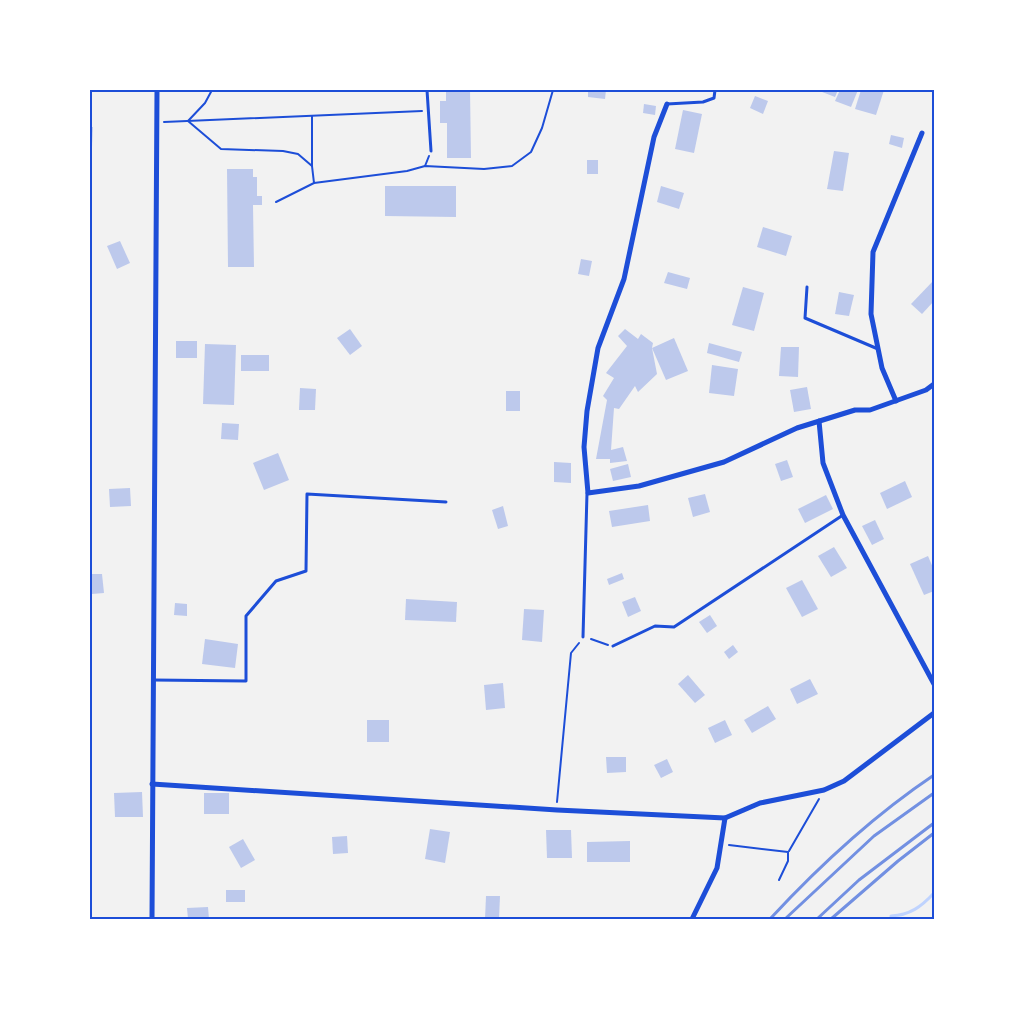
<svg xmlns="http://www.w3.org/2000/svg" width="1024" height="1009" font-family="Ubuntu,sans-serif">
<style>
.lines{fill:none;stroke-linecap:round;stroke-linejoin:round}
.stream{stroke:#bfd3fe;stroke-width:3}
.building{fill:#bdc9ec}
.path{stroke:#1d4ed8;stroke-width:2}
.service{stroke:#1d4ed8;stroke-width:3}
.minor{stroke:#1d4ed8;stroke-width:5}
.rail{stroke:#7290e2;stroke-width:3}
.neatline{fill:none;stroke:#1d4ed8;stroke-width:2}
</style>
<rect width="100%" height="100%" fill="#f2f2f2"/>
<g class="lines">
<path class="stream" d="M891,919V916C910,915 921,907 934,893"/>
</g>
<g class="building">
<path d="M446,90H470L471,158H447V123H440V101H446Z"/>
<path d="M588,90H606L605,99L588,97Z"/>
<path d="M817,90H838L835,97Z"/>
<path d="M840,90H858L851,107L835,101Z"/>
<path d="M861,90H884L876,115L855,109Z"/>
<path d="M755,96L768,101L763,114L750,108Z"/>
<path d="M644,104L656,106L655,115L643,113Z"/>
<path d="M683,110L702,114L694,153L675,149Z"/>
<path d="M90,127H93L92,147H90Z"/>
<path d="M891,135L904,138L902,148L889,144Z"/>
<path d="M834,151L849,153L843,191L827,189Z"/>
<rect x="587" y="160" width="11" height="14"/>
<path d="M227,169H253V177H257V196H262V205H253L254,267H228Z"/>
<path d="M385,186H456V217L385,216Z"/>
<path d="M661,186L684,193L679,209L657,202Z"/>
<path d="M763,227L792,236L786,256L757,247Z"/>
<path d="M120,241L130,263L117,269L107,246Z"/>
<path d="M581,259L592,261L589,276L578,274Z"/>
<path d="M668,272L690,278L687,289L664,283Z"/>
<path d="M934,280V301L922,314L911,304Z"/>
<path d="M743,287L764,293L754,331L732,325Z"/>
<path d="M839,292L854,295L849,316L835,314Z"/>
<path d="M350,329L362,346L350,355L337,338Z"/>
<path d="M625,329L638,339L641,334L653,343L652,348L657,374L638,392L635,386L619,409L614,408L611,450L623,447L627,461L610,463V459H596L607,400L603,396L614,378L606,373L627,346L618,336Z"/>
<path d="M674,338L688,371L666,380L652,348Z"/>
<rect x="176" y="341" width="21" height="17"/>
<path d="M709,343L742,352L739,362L707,353Z"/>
<path d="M205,344L236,345L234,405L203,404Z"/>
<path d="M781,347H799L798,377L779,376Z"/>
<rect x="241" y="355" width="28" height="16"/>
<path d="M712,365L738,369L734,396L709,393Z"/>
<path d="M807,387L811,409L794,412L790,390Z"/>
<path d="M300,388L316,389L315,410H299Z"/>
<rect x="506" y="391" width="14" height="20"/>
<path d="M222,423L239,424L238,440L221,439Z"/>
<path d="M278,453L289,480L264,490L253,463Z"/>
<path d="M787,460L793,477L781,481L775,464Z"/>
<path d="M554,462L571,463V483L554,482Z"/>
<path d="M628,464L631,477L613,481L610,469Z"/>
<path d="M905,481L912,497L887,509L880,493Z"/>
<path d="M130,488L131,506L110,507L109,489Z"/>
<path d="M705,494L710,512L693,517L688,498Z"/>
<path d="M826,495L833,509L805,523L798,509Z"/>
<path d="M648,505L650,521L612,527L609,511Z"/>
<path d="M503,506L508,526L498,529L492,510Z"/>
<path d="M875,520L884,539L872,545L862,526Z"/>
<path d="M834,547L847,568L831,577L818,556Z"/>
<path d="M928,556L934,570V591L924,595L910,564Z"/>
<path d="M622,573L624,579L609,585L607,579Z"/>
<path d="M91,574H102L104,593L92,594Z"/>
<path d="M802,580L818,609L802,617L786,588Z"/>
<path d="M635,597L641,611L628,617L622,602Z"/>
<path d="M406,599L457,602L456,622L405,620Z"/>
<path d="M175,603L187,604V616L174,615Z"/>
<path d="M524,609L544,610L542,642L522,640Z"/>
<path d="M710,615L717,626L707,633L699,622Z"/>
<path d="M205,639L238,644L235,668L202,664Z"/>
<path d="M733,645L738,652L729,659L724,652Z"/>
<path d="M688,675L705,695L695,703L678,684Z"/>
<path d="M810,679L818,694L797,704L790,689Z"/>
<path d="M503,683L505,708L486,710L484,685Z"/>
<path d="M768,706L776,719L752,733L744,720Z"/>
<rect x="367" y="720" width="22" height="22"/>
<path d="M725,720L732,735L715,743L708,728Z"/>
<path d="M606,757H626V772L607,773Z"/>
<path d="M667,759L673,772L661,778L654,765Z"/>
<path d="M142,792L143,817H115L114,793Z"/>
<rect x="204" y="793" width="25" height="21"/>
<path d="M430,829L450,832L445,863L425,859Z"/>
<path d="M546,830H571L572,858H547Z"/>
<path d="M347,836L348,853L333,854L332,837Z"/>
<path d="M243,839L255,860L241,868L229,847Z"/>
<path d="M630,841V862H587V842Z"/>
<rect x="226" y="890" width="19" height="12"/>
<path d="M486,896H500L499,919H485Z"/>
<path d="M208,907L209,919H188L187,908Z"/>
</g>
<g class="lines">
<g class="path">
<path d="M212,90L205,103L188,121L221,149L283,151L298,154L312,166L314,183L407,171L425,166L484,169L512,166L531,152L542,128L553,90"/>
<path d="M312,116V166"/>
<path d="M164,122L422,111"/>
<path d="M425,166L429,156"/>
<path d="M276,202L314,183"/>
<path d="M591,639L608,645"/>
<path d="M557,802L571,653L579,643"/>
<path d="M729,845L788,852V861L779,880"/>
<path d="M789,851L819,799"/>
</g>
<g class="service">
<path d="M427,90L431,151"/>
<path d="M667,104L703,102L714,98L715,90"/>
<path d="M807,287L805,318L878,349"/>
<path d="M583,637L587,493"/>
<path d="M613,646L655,626L674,627L843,515"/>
<path d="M153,680L246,681V616L276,581L306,571L307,494L446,502"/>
</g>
<g class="minor">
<path d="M667,104L654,137L624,279L598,348L587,411L584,447L588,493L639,486L724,462L797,428L855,410H870L926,390L934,384"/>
<path d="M896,401L882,368L871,314L873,252L922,133"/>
<path d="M819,421L823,463L843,515L934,684"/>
<path d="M152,784L557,810L725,818L760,803L824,790L844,781L934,713"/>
<path d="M152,919L157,90"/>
<path d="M692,919L717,868L725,818"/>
</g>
<g class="rail">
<path d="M770,919C820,865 873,816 934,775"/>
<path d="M785,919L874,836L934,793"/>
<path d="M817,919L859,880L934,823"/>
<path d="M831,919L898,861L934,833"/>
</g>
</g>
<rect width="1024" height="1009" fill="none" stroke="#ffffff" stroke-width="182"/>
<rect x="91" y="91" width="842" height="827" class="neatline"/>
</svg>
